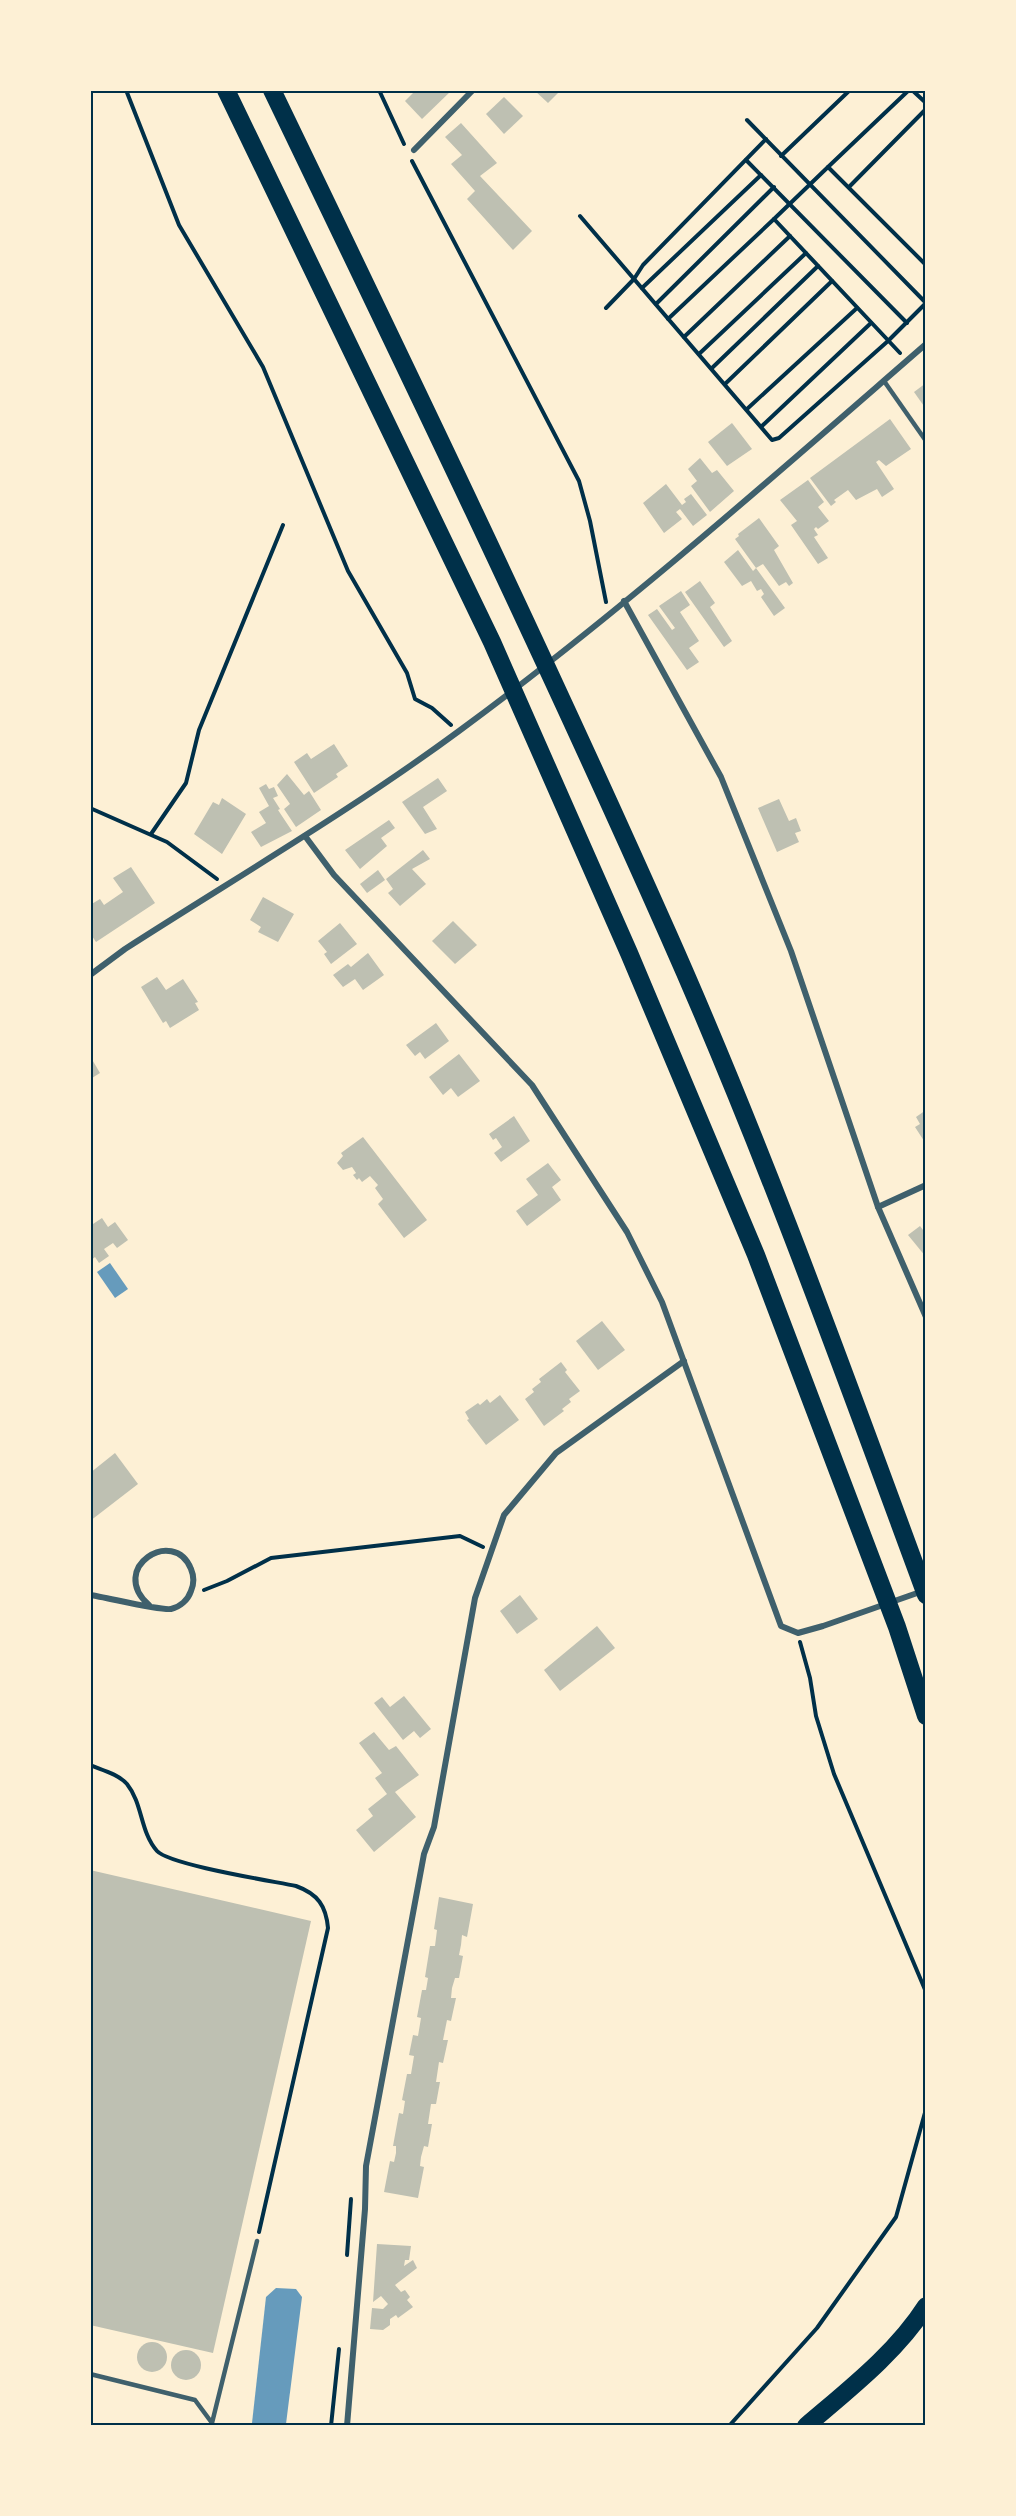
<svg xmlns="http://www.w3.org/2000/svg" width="1016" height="2516" font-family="'Nunito Sans',sans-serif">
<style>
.water{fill:#669bbc}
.building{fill:#bec0b2}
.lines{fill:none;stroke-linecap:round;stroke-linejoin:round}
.path{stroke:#003049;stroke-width:4}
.service{stroke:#3f606c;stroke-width:4.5}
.minor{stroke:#3f606c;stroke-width:6}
.motorway{stroke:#003049;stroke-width:18}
.neatline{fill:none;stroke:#003049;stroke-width:2}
</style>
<rect width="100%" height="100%" fill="#fdf0d5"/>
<g class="water">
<path d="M110,1263L128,1289L115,1298L97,1272Z"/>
<path d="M276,2288L296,2289L302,2297L286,2424L284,2426H255L252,2423L266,2297Z"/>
</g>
<g class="building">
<path d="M416,90H452L422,119L405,101Z"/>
<path d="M534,90H561L548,103Z"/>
<path d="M504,97L523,116L504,134L486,114Z"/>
<path d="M461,123L497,163L480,176L532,231L513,250L467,199L475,191L451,164L462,155L445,137Z"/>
<path d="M926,383V409L914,392Z"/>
<path d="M890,419L911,449L886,466L879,460L876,462L894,489L882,497L877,489L856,500L848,490L834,500L836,502L831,506L810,478Z"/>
<path d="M732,423L752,449L727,466L708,442Z"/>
<path d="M700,458L712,473L717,470L734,491L710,512L691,486L697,481L688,469Z"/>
<path d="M808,480L824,502L818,507L829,521L818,529L816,527L814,529L818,535L814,537L828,558L818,564L791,525L797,521L780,500Z"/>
<path d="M666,484L682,505L686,502L684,499L691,494L707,515L693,526L680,509L676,512L682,519L664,533L643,503Z"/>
<path d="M759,518L779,546L774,550L793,583L789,586L786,582L779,586L763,564L756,568L735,539L739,536L738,534Z"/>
<path d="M738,550L753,571L756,568L785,608L774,616L761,597L764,594L761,589L757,591L751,581L742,586L724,562Z"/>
<path d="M700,581L715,603L710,607L732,641L724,647L685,592Z"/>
<path d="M681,591L690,605L680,612L699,641L689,648L699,662L687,670L648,615L657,609L672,630L675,628L659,606Z"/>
<path d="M334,744L348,766L336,774L338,777L314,793L294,762L307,753L311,759Z"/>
<path d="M287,774L304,795L309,791L321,810L296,827L284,809L290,804L277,785Z"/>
<path d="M438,778L447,791L423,807L437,829L425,834L402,802Z"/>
<path d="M266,784L269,789L274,787L278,796L273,798L280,809L278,810L292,831L261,847L251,832L266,823L259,812L269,806L259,788Z"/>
<path d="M222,798L246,814L222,854L194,834L213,802L219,805Z"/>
<path d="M779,799L789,821L796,818L801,831L795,833L799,842L777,852L758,808Z"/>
<path d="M389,820L395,828L381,838L387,846L360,869L345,850Z"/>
<path d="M423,850L430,859L412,869L426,884L400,906L388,893L393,889L386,879Z"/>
<path d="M131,867L155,903L96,942L90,933V905L100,899L104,905L123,892L113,878Z"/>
<path d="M378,870L385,880L367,893L360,884Z"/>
<path d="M263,897L294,914L278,942L258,932L261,927L250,920Z"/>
<path d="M453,921L477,945L455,964L432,941Z"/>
<path d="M340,923L357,944L331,964L324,954L327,952L318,941Z"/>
<path d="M368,953L384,975L363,990L355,979L343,987L333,975L348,964L351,967Z"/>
<path d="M157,977L166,990L183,979L198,1002L195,1003L199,1010L170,1028L166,1021L163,1023L141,987Z"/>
<path d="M436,1023L449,1041L425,1059L420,1052L415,1056L406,1045Z"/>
<path d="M459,1054L480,1081L458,1097L451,1088L443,1095L429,1077Z"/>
<path d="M90,1056L100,1073L92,1078L90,1074Z"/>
<path d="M926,1110V1144L915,1127L920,1124L916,1117Z"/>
<path d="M514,1116L530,1141L501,1162L494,1153L502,1147L496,1138L493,1140L489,1134Z"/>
<path d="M363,1137L427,1220L404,1238L378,1204L383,1199L375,1188L378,1185L370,1176L362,1182L359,1178L357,1180L353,1175L356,1173L352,1167L343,1170L337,1163L343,1156L341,1153Z"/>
<path d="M548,1163L561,1180L552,1187L561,1200L527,1226L516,1211L538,1195L526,1179Z"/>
<path d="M102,1218L108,1227L115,1222L128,1240L117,1248L113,1243L104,1249L109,1256L99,1263L95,1257L90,1261V1226Z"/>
<path d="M920,1226L926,1234V1257L908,1235Z"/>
<path d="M602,1321L625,1350L598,1370L576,1341Z"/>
<path d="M561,1362L567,1370L565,1372L580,1391L569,1399L571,1402L562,1409L564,1411L544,1426L525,1399L534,1392L532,1389L541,1382L539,1379Z"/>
<path d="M500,1395L519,1420L486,1445L467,1420L469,1419L465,1412L478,1403L480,1405L487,1399L490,1403Z"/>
<path d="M115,1453L138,1484L90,1521V1473Z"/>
<path d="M520,1595L538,1619L517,1634L500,1611Z"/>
<path d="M597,1626L615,1648L560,1691L544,1670Z"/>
<path d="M404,1696L431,1729L420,1738L414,1731L403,1740L374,1703L382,1697L390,1707Z"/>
<path d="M374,1732L389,1750L396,1746L419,1775L395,1792L416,1817L374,1852L356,1830L373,1816L368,1809L387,1794L375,1778L382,1773L359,1743Z"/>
<path d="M90,1870L311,1921L213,2353L90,2325Z"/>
<path d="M439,1897L473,1904L467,1937L462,1935L461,1945L459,1955L463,1956L459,1978H455L452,1988L451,1998H456L451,2021L447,2020L443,2040H448L443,2063L439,2062L436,2082H440L436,2104H431L428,2124H432L428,2147L424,2146L421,2157L420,2166L424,2167L418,2198L384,2192L390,2161L394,2162L396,2153V2146H393L399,2113L403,2114L405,2101L402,2100L407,2074H411L414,2056L409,2055L413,2035L418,2036L421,2018L417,2017L422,1990H426L428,1978L425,1977L430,1946H435L437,1930L434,1929Z"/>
<path d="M377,2244L411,2246L409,2260H405L404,2266L413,2260L417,2268L395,2285L401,2292L405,2290L410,2297L407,2300L413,2307L398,2318L396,2315L390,2319V2325L383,2330L370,2329L372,2308L383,2309L388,2304L381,2296L373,2302Z"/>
<circle cx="152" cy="2357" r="15"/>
<circle cx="186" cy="2365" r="15"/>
</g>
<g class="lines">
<g class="path">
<path d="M126,90L179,225L263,367L348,571L407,673L415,699L432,708L451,725"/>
<path d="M379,90L404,144"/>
<path d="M912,90L926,103"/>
<path d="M781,156L850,90"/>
<path d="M746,160L907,323"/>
<path d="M412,161L579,481L590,521L606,602"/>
<path d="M828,167L909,90"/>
<path d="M849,187L926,109"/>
<path d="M580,216L772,440L779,438L888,341L926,303L747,120"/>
<path d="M642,288L761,175"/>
<path d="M656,304L774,187"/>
<path d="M606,308L634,279L643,265L766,139"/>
<path d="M668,319L774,219"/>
<path d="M684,337L790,236"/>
<path d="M900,353L774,219L828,167L926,265"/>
<path d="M699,354L806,253"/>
<path d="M712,368L818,266"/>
<path d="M725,384L832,281"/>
<path d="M747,409L857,308"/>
<path d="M762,426L871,323"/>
<path d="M90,808L167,842L217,879"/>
<path d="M151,834L186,783L199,730L283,525"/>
<path d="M204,1590L227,1581L271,1558L460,1536L483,1547"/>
<path d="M800,1642L810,1678L816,1716L834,1774L926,1992"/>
<path d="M90,1765C102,1770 118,1774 127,1784C143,1804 140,1832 157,1851C170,1865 272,1881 296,1886C318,1894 326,1906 328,1928L259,2232"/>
<path d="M347,2255L351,2199"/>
<path d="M331,2426L339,2349"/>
<path d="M729,2426L817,2328L896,2217L926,2109"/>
</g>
<g class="service">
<path d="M884,381L926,441"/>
<path d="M90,2374L195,2400L212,2423"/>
<path d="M212,2423L257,2241"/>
</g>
<g class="minor">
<path d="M414,150L473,90"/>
<path d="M624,601L721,777L791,951L878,1207L926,1317"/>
<path d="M305,836L334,875L532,1085L627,1232L662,1302L781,1626L798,1633L823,1626L923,1591"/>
<path d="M90,975L125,949C237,877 352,810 459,731C622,611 774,476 926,344"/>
<path d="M878,1207L926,1185"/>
<path d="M90,1595C105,1597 161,1611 171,1609C180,1607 188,1600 191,1591C194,1584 194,1576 191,1569C174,1526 107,1568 149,1605"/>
<path d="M347,2426L365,2209L366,2166L424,1854L434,1827L475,1598L504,1515L556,1453L684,1361"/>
</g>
<g class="motorway">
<path d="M226,90L492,642L629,953L756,1255L897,1627L926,1716"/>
<path d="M272,90C407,370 542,650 668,934C764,1150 844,1373 926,1595"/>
<path d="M806,2426C848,2390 896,2353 926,2306"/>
</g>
</g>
<rect width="1016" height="2516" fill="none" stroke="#fdf0d5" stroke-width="183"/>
<rect x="92" y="92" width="832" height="2332" class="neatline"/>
</svg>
